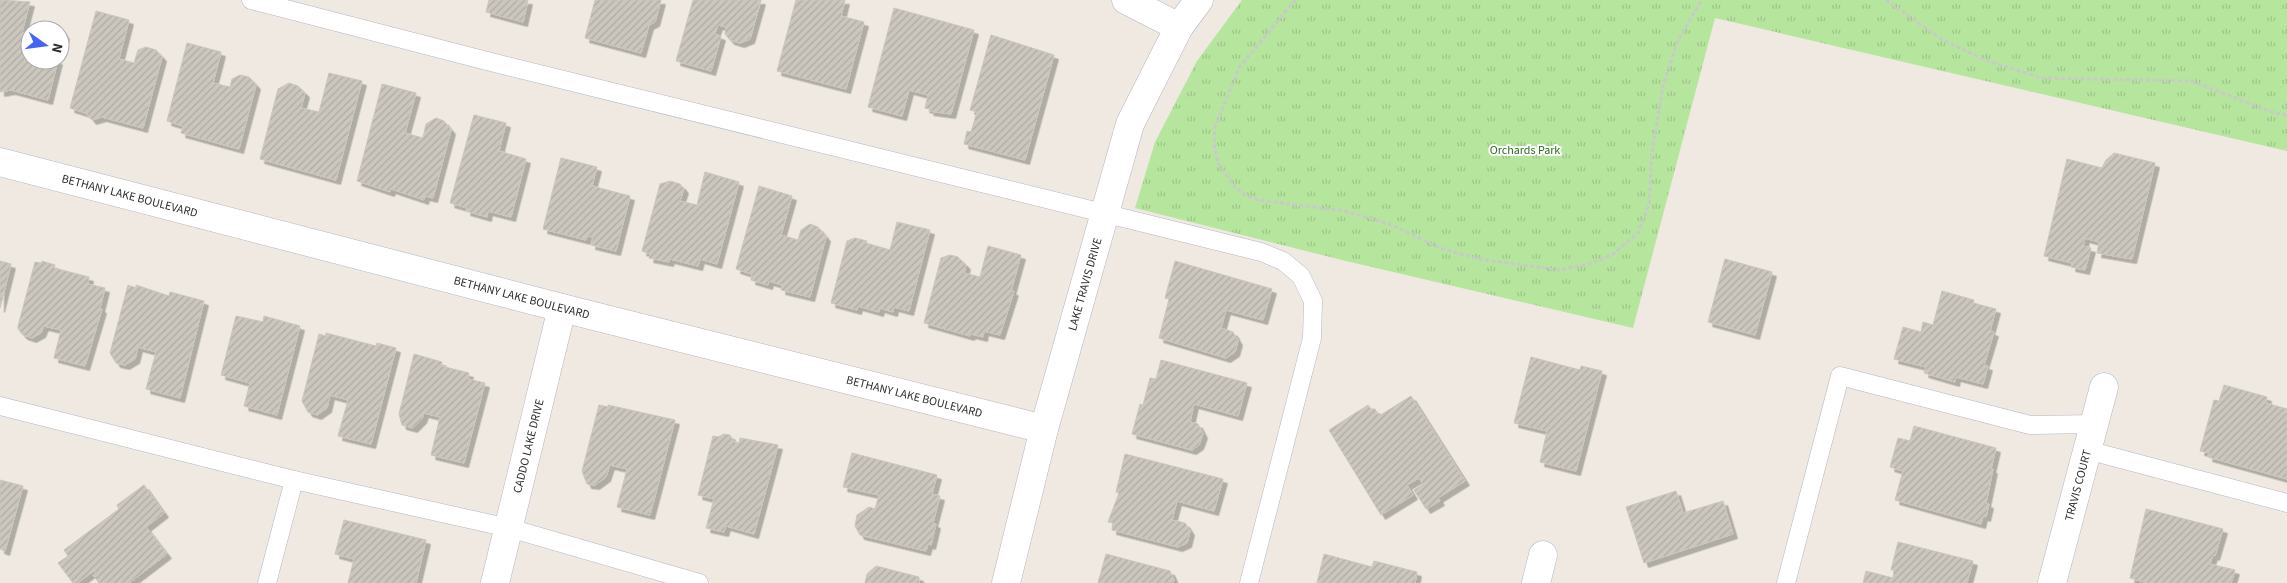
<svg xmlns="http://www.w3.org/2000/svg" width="2287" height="583" font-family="'Source Sans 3',sans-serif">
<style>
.park{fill:url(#park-tufts)}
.building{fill:url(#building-hatch);stroke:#cbc5ba;filter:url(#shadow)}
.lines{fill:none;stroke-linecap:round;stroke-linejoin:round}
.service-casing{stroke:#b4b7c1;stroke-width:19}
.minor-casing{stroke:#b4b7c1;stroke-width:29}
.tertiary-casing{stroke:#b4b7c1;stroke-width:29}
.path{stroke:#c9c9c9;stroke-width:3;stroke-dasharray:4 2.5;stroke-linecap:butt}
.service{stroke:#fff;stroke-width:18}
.minor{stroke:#fff;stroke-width:28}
.tertiary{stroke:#fff;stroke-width:28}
.labels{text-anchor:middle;stroke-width:4;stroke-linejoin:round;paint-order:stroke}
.park-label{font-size:12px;fill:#2c6e1b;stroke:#fff}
.street-label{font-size:12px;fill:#2e2e2e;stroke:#fff}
</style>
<defs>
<pattern id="park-tufts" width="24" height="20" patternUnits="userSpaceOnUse" patternTransform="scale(1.25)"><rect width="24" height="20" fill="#b6e59e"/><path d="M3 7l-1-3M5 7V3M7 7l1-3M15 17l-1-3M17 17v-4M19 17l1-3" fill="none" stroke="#9dc588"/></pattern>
<pattern id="building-hatch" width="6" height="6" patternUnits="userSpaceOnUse" patternTransform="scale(1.25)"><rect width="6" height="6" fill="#cbc7bf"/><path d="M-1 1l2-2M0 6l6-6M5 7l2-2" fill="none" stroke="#afaba4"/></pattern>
<filter id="shadow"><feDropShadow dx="4.5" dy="4.5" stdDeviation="0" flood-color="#0004"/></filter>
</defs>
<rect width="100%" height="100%" fill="#efe9e1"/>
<path class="park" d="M1242,0H2287V151L1715,18L1633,328L1346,261L1135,208L1155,142L1197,61Z"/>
<g class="building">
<path d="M0,0L30,2L22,32L30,35V60H58L48,100L11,90L0,92Z"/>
<path d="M489,0H528L523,22L486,12Z"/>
<path d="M595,0H661L655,22L649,25L641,53L585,38Z"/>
<path d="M693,0H761L750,39L740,43L730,40L725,34L726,27L718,25L715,34L721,36L711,71L676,61Z"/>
<path d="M796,0H845L841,16L864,22L846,89L777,71Z"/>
<path d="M894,8L974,30L951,114L929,111L930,109L925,108L928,95L909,90L902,116L868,107Z"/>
<path d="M96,11L129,20L119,59L134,63L138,50L146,47L156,50L162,57L143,128L102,117L92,120L86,113L70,108Z"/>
<path d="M51,23L58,25L65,35L60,54V30H41Z"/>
<path d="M991,35L1054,55L1025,160L964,144L967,131L971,132L977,112L970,110Z"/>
<path d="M187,43L221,52L213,83L230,87L232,79L240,75L249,77L256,85L239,149L181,133L183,126L167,121Z"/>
<path d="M329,73L362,81L336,180L260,159L278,89L289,83L298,86L305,93L301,108L319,112Z"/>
<path d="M382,84L416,93L405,133L423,138L426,124L436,118L444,121L451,130L433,198L425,196L424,200L391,189L390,192L357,181Z"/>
<path d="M474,115L506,123L499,151L526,159L511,217L488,211L487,217L466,211L467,208L450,203Z"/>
<path d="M2114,153L2155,163L2132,259L2097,253L2099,242L2085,238L2083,246L2091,248L2085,270L2071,267L2072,263L2044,256L2067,159L2102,168L2106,160Z"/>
<path d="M561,158L597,167L592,186L630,196L616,251L591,245L593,237L587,236L586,240L543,229Z"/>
<path d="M705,172L739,182L717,264L700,259L698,266L670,259L669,262L649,258L650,254L642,251L660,184L670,181L680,184L684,189L680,201L697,205Z"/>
<path d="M759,186L792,196L781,235L798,240L801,230L810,224L818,227L826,237L810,297L781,290L782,285L769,281L768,285L751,280L752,274L736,269Z"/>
<path d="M897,222L930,230L909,311L894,307L893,312L880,308L879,312L858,306L857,310L831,303L847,241L855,238L867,241L866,243L890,250Z"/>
<path d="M988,246L1021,255L1011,291H1014L1000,335L984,331L983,337L971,334L970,336L924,323L941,258L950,255L958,257L966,265L964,273L980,277Z"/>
<path d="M1725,259L1772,272L1755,335L1708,322Z"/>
<path d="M0,261L11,264L0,308Z"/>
<path d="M42,261L55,265L54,268L89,277L88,284L105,288L100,308L102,309L85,366L54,358L61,330L44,326L41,333L32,338L23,335L18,329V326L35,262L41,263Z"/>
<path d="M1175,261L1272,289L1263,320L1226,310L1221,328L1233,332L1238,341L1235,352L1226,358L1159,338L1169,299L1165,298Z"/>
<path d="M128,285L136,288V285L169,296L170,292L204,301L180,398L146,389L156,352L138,347L135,359L125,365L116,363L110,353Z"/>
<path d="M1942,291L1974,300L1973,303L1996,309L1990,331L1994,332L1984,365L1988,366L1983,384L1956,377L1955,382L1924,373L1926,367L1894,359L1903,327L1921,332L1923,322L1933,325Z"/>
<path d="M236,316L263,322L264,316L300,326L277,415L244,406L250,383L221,375Z"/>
<path d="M326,333L376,346L377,343L396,348L371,444L338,436L348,400L330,395L327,408L317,415L308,412L302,401L319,334L326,336Z"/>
<path d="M414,354L442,362L441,366L469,373L468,379L485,383L464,463L431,455L440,417L424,413L422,419L413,428L402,425L399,414Z"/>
<path d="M1531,357L1580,370L1581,366L1602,371L1576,471L1540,462L1547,431L1514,423Z"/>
<path d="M1161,360L1247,383L1238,416L1194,404L1190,422L1198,424L1203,434L1199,445L1192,450L1132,434L1140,404L1143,405L1150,378L1156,379Z"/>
<path d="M2224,385L2267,397L2266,403L2287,409V479L2208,457L2209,453L2200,451L2214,400L2219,401Z"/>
<path d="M1411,396L1465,481L1438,498L1440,501L1426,509L1414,490L1423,484L1419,478L1407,485L1413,495L1381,515L1329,430L1368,405L1371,409H1375L1379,416Z"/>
<path d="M599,405L608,407V405L675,420L650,515L617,507L627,469L610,465L606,477L595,485L587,484L582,471Z"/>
<path d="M1914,426L1996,448L1991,469H1993L1986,503L1989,504L1986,517L1983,516L1981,524L1895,500L1903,471L1890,467L1898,438L1910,441Z"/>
<path d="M724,434L730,435L734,442L739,443L740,438L778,445L754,534L726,526L724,532L706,528L714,499L698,495L713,436L718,437Z"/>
<path d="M852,453L937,475L932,494L940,496L933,523L936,524L931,545L928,544L926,551L860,535L855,526L857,515L869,507L875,509L879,495L843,487Z"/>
<path d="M1125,454L1223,479L1214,511L1177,501L1172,520L1185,523L1190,531L1187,543L1178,547L1112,530L1113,523L1108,522L1119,493L1116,492Z"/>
<path d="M0,480L23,486L5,551L0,549Z"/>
<path d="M144,485L164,513L146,527L167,554L129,583H99L93,575L96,574L94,571L77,583H73L58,563L68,556L64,550L119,509L117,505Z"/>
<path d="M1676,491L1683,513L1723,501L1733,534L1644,563L1626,507Z"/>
<path d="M2146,509L2223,529L2215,556L2213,555L2210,564L2235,570L2231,583H2148L2130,578Z"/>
<path d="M344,520L426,540L416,583H348L354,559L335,554Z"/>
<path d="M1898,542L1973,561L1967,583H1863L1866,571L1893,578L1894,570H1891Z"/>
<path d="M1106,554L1170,571L1174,580L1173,583H1098Z"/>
<path d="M1324,554L1372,567L1374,561L1417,572L1415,583H1317Z"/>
<path d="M876,566L919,577V583H865L867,574Z"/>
</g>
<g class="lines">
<g class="service-casing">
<g id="service">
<path d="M251,0L487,61L1261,252L1283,261L1301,276L1313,301L1312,338L1249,583"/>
<path d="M0,406L294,480L509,528L699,583"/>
<path d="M2087,450L2287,503"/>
<path d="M267,583L294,480"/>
<path d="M1786,583L1840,376L2030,425L2094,424"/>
</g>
</g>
<g class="minor-casing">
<g id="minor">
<path d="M1126,0L1179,27"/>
<path id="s1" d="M495,583L562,308"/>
<path d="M1536,583L1543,555"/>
<path id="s2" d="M2052,583L2104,387"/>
</g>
</g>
<g class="tertiary-casing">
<g id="tertiary">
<path id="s3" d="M0,162L562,308L1044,429"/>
<path id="s4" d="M1006,583L1044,429L1130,124L1179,27L1199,0"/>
</g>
</g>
<g class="path">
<path d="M1295,0L1239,68L1215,127L1214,144L1218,163L1236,188L1246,196L1258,200L1345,211L1392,225L1440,248L1480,259L1558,270L1589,264L1612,255L1638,233L1649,204L1652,152L1663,86L1678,40L1702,0"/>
<path d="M1886,0L1941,39L1983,59L2041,78L2191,81L2275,113L2287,115"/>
</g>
<use href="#service" class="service"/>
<use href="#minor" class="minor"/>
<use href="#tertiary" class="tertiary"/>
</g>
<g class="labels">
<g class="park-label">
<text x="1525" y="154">Orchards Park</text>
</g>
<g class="street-label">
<text dy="4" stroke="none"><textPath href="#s3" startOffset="134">BETHANY LAKE BOULEVARD</textPath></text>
<text dy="4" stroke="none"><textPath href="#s4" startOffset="309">LAKE TRAVIS DRIVE</textPath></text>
<text dy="4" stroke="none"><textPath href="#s3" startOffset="539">BETHANY LAKE BOULEVARD</textPath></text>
<text dy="4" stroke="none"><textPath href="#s3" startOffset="944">BETHANY LAKE BOULEVARD</textPath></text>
<text dy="4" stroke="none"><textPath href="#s1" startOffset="141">CADDO LAKE DRIVE</textPath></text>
<text dy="4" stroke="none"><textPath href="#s2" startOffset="101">TRAVIS COURT</textPath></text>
</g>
</g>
<g transform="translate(45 45) rotate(104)"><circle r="24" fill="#ffffff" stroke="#ababab"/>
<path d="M0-4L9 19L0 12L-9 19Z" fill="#4264fb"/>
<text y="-8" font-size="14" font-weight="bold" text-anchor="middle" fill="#2e2e2e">N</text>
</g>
</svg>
